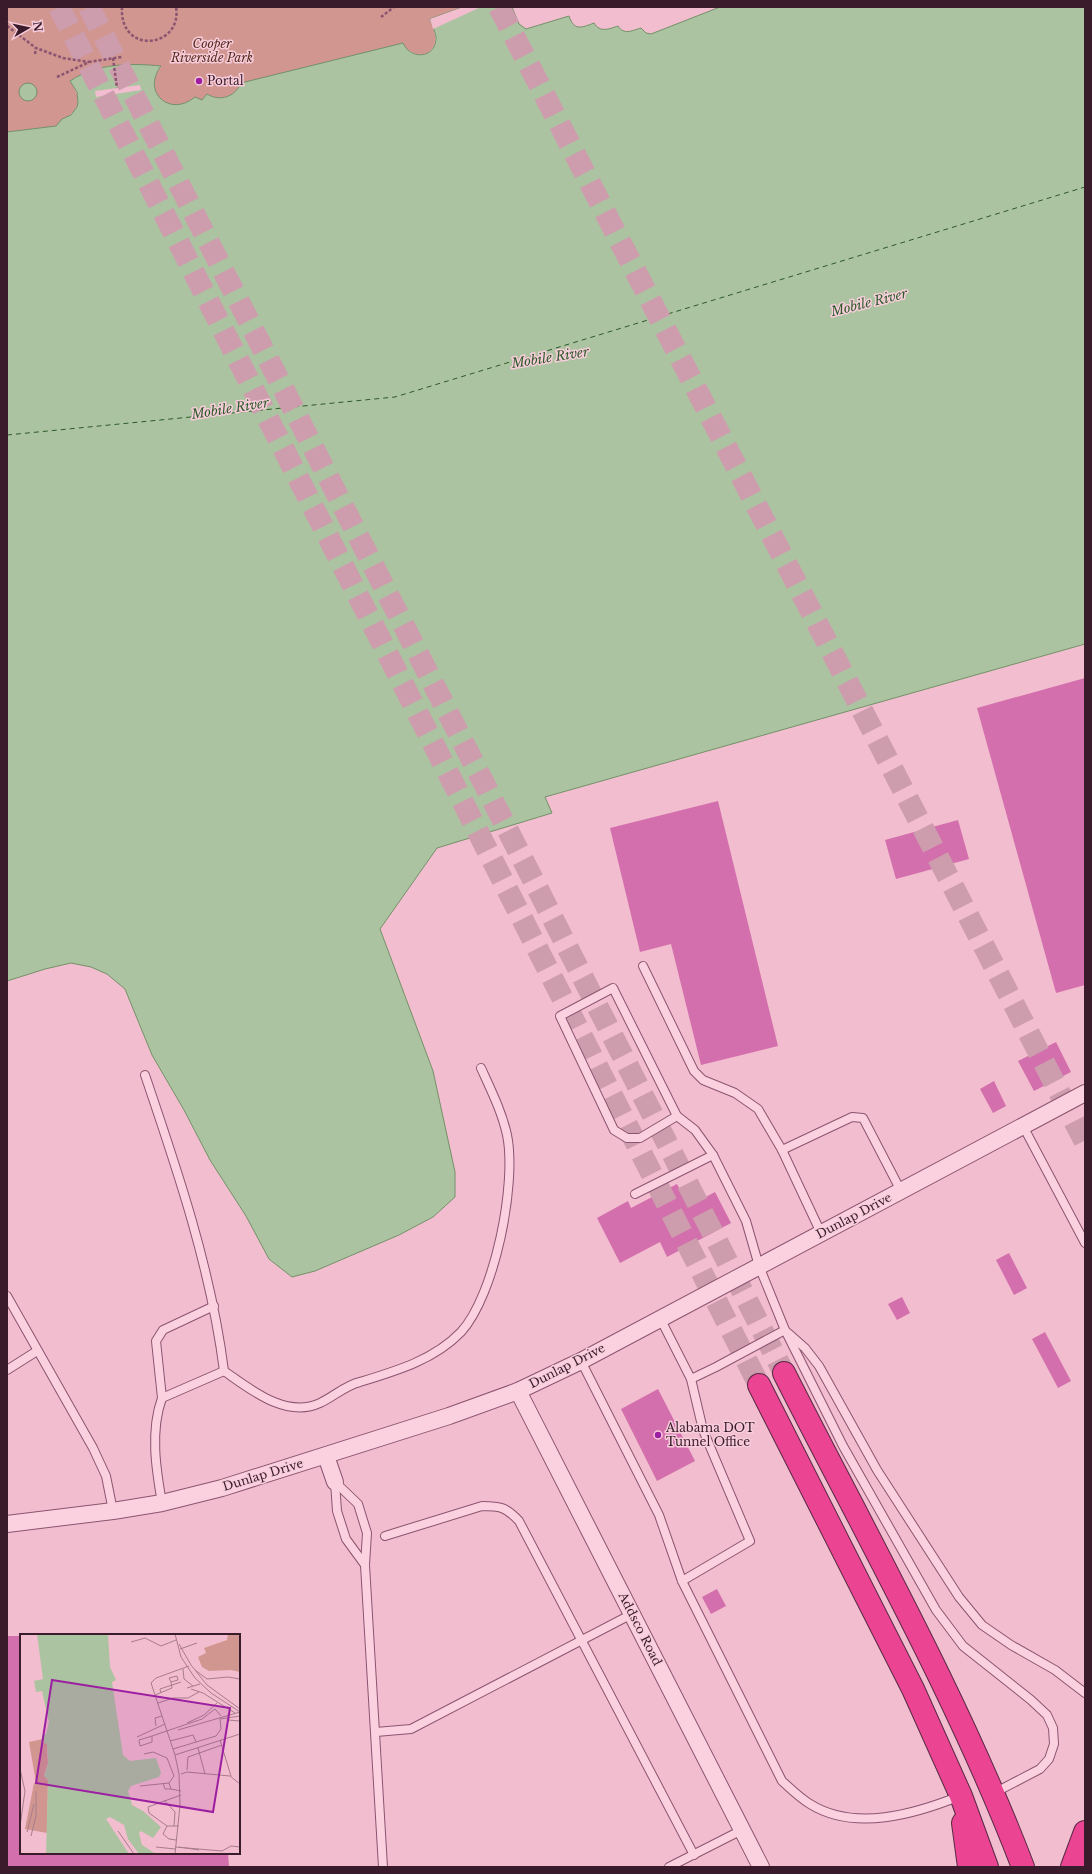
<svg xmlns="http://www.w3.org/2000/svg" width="1092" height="1874" font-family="'Libre Baskerville',serif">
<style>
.green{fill:#d19690}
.water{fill:#acc3a1;stroke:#739168}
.pier{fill:#f2bdce}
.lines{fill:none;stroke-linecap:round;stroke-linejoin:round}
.ferry{stroke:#2d5a28;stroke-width:1;stroke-dasharray:5 4;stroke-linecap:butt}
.building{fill:#d46fad}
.primary-tunnel{stroke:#cd9dad;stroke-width:22;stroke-dasharray:22 11;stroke-linecap:butt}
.motorway-tunnel{stroke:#cd9dad;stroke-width:22;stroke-dasharray:22 11;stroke-linecap:butt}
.service-casing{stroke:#8b5470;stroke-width:10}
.minor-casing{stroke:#8b5470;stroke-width:18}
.motorway-casing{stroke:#582944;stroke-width:24}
.path{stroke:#8b5470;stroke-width:2.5;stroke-dasharray:3 2;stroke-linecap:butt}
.service{stroke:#fcd1df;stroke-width:8}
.minor{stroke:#fcd1df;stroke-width:16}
.motorway{stroke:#ea4493;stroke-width:22}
.poi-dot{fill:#9b1fa0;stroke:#f8cddb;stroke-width:1.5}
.labels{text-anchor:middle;stroke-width:3;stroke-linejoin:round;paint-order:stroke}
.park-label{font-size:12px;font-style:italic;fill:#572c1f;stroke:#f8cddb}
.poi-label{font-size:12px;fill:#391b2b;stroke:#f8cddb;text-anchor:start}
.street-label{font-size:12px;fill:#391b2b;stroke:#f8cddb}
.water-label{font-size:13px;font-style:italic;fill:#2d5a28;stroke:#f8cddb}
.inset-river{fill:none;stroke:#acc3a1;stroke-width:2}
.inset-road{fill:none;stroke:#a87c8d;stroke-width:1}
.view{fill:#9b1fa0;fill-opacity:0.15;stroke:#9b1fa0;stroke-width:2}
.inset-edge{fill:none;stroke:#391b2b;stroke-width:2}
</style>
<rect width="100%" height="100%" fill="#f2bdce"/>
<path class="green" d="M7,7H463L430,19C432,26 436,33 435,41C433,59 410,58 403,43L239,87C231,98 219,101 207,94L202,100L195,97C170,118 141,92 161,67C131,63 97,63 70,81C87,107 74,111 56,126L7,132Z"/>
<g class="water">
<path d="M463,7H512L519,24L526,29L569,16C574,31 581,28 594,23C600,33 609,29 618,26C624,35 631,31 641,28L646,33L651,34L720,7H1085V644L545,797L552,813L437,848L380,929L433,1071L455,1172V1197L433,1217L399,1235L315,1271L292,1277L269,1259L246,1216L210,1160L184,1110L152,1055L125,989L107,974L91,967L71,963L45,969L7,981V132L56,126L62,119L71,115L77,107L78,102L77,92L70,81C97,63 131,63 161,66C141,92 170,118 195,97L202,100L207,94C220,102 235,97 241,83L403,43C411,61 437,58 436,37C435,31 432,25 430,19Z"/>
<circle cx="28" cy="92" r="9"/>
</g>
<g class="pier">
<path d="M463,7H481L433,29L430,19Z"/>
<path d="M140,85L141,90L96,97L95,91Z"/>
</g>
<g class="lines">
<path class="ferry" d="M7,435L395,397L1085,187"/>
</g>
<g class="building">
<path d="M1085,678V985L1056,993L977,708Z"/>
<path d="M718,801L778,1046L701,1065L671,944L640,952L610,828Z"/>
<path d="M958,820L969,859L896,879L885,840Z"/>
<path d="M1056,1042L1071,1072L1034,1091L1018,1061Z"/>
<path d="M994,1081L1006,1106L993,1113L980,1089Z"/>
<path d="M677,1184L689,1206L715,1192L731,1223L667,1257L660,1242L620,1263L597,1218L628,1201L631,1208Z"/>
<path d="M1009,1253L1027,1288L1014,1295L996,1260Z"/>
<path d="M902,1297L910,1313L897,1320L888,1304Z"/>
<path d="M1045,1332L1071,1381L1058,1388L1032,1339Z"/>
<path d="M658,1389L695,1461L657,1481L621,1409Z"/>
<path d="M717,1589L726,1606L711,1614L702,1597Z"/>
<path d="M7,1636H21V1853H228L229,1867H7Z"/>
</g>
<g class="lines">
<path class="primary-tunnel" d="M499,7L1085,1142"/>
<g class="motorway-tunnel">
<path d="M59,7L759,1385"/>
<path d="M89,7L784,1373"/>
</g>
<g class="service-casing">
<g id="service">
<path d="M643,966L694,1071L703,1080L735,1093L758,1109L782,1150L821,1233"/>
<path d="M613,988L677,1116L640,1138H627L614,1130L560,1016Z"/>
<path d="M145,1075C178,1172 211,1269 224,1371C250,1389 286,1419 320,1403C333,1397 346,1385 360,1382C396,1371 434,1360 461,1332C495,1295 517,1183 507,1135C502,1112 491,1090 481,1068"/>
<path d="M677,1116L695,1130L713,1155L746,1221L759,1266L785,1330L843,1446L936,1610L963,1646L1031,1700L1047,1715L1053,1728L1054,1744L1049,1759L1040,1769L994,1793"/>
<path d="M1023,1126L1085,1243"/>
<path d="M782,1150L852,1117L863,1118L901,1191"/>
<path d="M635,1194L713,1155"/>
<path d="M7,1296L93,1448L106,1476L113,1511"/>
<path d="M660,1318L691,1379L703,1430L750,1541L682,1581"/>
<path d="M788,1333L805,1348L819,1366L877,1470L959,1597L982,1625L1011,1645L1055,1670L1085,1693"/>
<path d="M581,1361L659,1515L682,1581L782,1781C791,1789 800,1798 810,1804C855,1832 915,1814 960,1796"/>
<path d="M7,1370L37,1351"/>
<path d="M691,1379L716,1367L785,1330"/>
<path d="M162,1398L156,1341L163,1330L214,1306"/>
<path d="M335,1482L358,1504L367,1533L365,1565L383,1867"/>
<path d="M335,1482L337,1511L346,1539L365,1565"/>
<path d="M162,1503C156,1469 150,1431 162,1398L224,1371"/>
<path d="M385,1536L482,1506C500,1506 506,1507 519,1521L694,1855"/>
<path d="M376,1732L411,1729L632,1614"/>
<path d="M669,1867L742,1830"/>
</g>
</g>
<g class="minor-casing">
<g id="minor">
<path d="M518,1391L761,1867"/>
<path d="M326,1456L335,1482"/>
<path d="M7,1524L113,1511L162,1503L222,1488L449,1416L518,1391L581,1361L1085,1093"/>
</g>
</g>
<g class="motorway-casing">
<g id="motorway">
<path d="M784,1373C866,1535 958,1697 1023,1867"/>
<path d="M759,1385L913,1689L961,1796L987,1867"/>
<path d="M963,1823L969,1867"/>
<path d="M1072,1867L1085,1832"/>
</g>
</g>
<g class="path">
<path d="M122,7C119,56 183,48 176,7"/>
<path d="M381,17L394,7"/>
<path d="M7,26L36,48L63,58L89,62"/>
<path d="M35,54L36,48"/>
<path d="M113,58L117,88"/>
<path d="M57,77L89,62L122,57"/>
</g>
<use href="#service" class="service"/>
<use href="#minor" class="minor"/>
<use href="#motorway" class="motorway"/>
</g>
<g class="poi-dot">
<circle cx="199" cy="81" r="4"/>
<circle cx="658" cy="1435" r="4"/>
</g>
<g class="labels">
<g class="park-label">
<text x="212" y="48">Cooper<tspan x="212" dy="14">Riverside Park</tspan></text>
</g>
<g class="poi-label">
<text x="207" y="85">Portal</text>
<text x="666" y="1432">Alabama DOT<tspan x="666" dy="14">Tunnel Office</tspan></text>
</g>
<g class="street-label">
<text transform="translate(854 1216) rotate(-28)" y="4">Dunlap Drive</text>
<text transform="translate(567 1366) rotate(-27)" y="4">Dunlap Drive</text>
<text transform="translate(263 1475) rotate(-17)" y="4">Dunlap Drive</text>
<text transform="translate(640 1629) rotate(63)" y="4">Addsco Road</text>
</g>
<g class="water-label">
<text transform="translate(869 302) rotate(-14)" y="5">Mobile River</text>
<text transform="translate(550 357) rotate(-9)" y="5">Mobile River</text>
<text transform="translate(230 408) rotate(-9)" y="5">Mobile River</text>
</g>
</g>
<g transform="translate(20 1634)">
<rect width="220" height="220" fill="#f2bdce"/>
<path d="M208,0H220V38L211,36L189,37L182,33L178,23L186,19L184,14L207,6ZM23,105L27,110L28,130L24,141L28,146L27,199L5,195L14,149H16L9,108Z" fill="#d19690"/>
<path d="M17,0H88L90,33L96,46L92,48L103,121L110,127L136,124L141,139L139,143L111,152L108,157L112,171L123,177L141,193L133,204L121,197L119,199L122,211L136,220H119L108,205L104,191L90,183L86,185L109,220H26L28,146L24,142L28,130L27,110L24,109L22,101L26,100L29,88L22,57L16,58L14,47L23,45Z" fill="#acc3a1"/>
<path class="inset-river" d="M43,0L59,118L53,220"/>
<path class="inset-road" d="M155,0L161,23L175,44L191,59L220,78M111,8L125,4L141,12L156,6M159,10L171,31L187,51L220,75M160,15L177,9M163,35L164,45L173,52M175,36L187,45L208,43L220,45M167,54L180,50M171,55L183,59L215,79M141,59L140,55L161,48M135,61L152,54L151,48L149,44L157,42L158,46L151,48M138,69L153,64H168L179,58M200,85L220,82M208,86L220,87M167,89L184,81L197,69M136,92L135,84L142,82M158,96L220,78M132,102L182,85L195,75L201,82M132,102V108L120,112L119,106ZM117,103L145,90M200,106L211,142M150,107L173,101L176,108M178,114L185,140M153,115L196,102L201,95L200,85M155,121L220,100M0,135L5,157L0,192M167,136L168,123L202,111M161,140L167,138L210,142L220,150M0,144V177M143,149L145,155H151M149,149L151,155L161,157M120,152L149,149L154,142L147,124L133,118L124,120M144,166L155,178L154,192M147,192L129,179L128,173L161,161M98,197L114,220M7,198L14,170M11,202L16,182V157M156,206L149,205L143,200L147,192H159M136,213L155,215M155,213L202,217L211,212L220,213M159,213L179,216M155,220L160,171L159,140L155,121L131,49L136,44L169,32"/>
<path class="view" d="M32,46L210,74L193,178L16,149Z"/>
<rect width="220" height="220" class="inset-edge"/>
</g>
<rect width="1092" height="1874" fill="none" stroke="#391b2b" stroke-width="16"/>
<g transform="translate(28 28) rotate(81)" stroke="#f8cddb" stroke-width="3" paint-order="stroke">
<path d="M0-3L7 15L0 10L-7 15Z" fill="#391b2b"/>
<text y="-6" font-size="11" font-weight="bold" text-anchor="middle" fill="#391b2b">N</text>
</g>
</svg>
